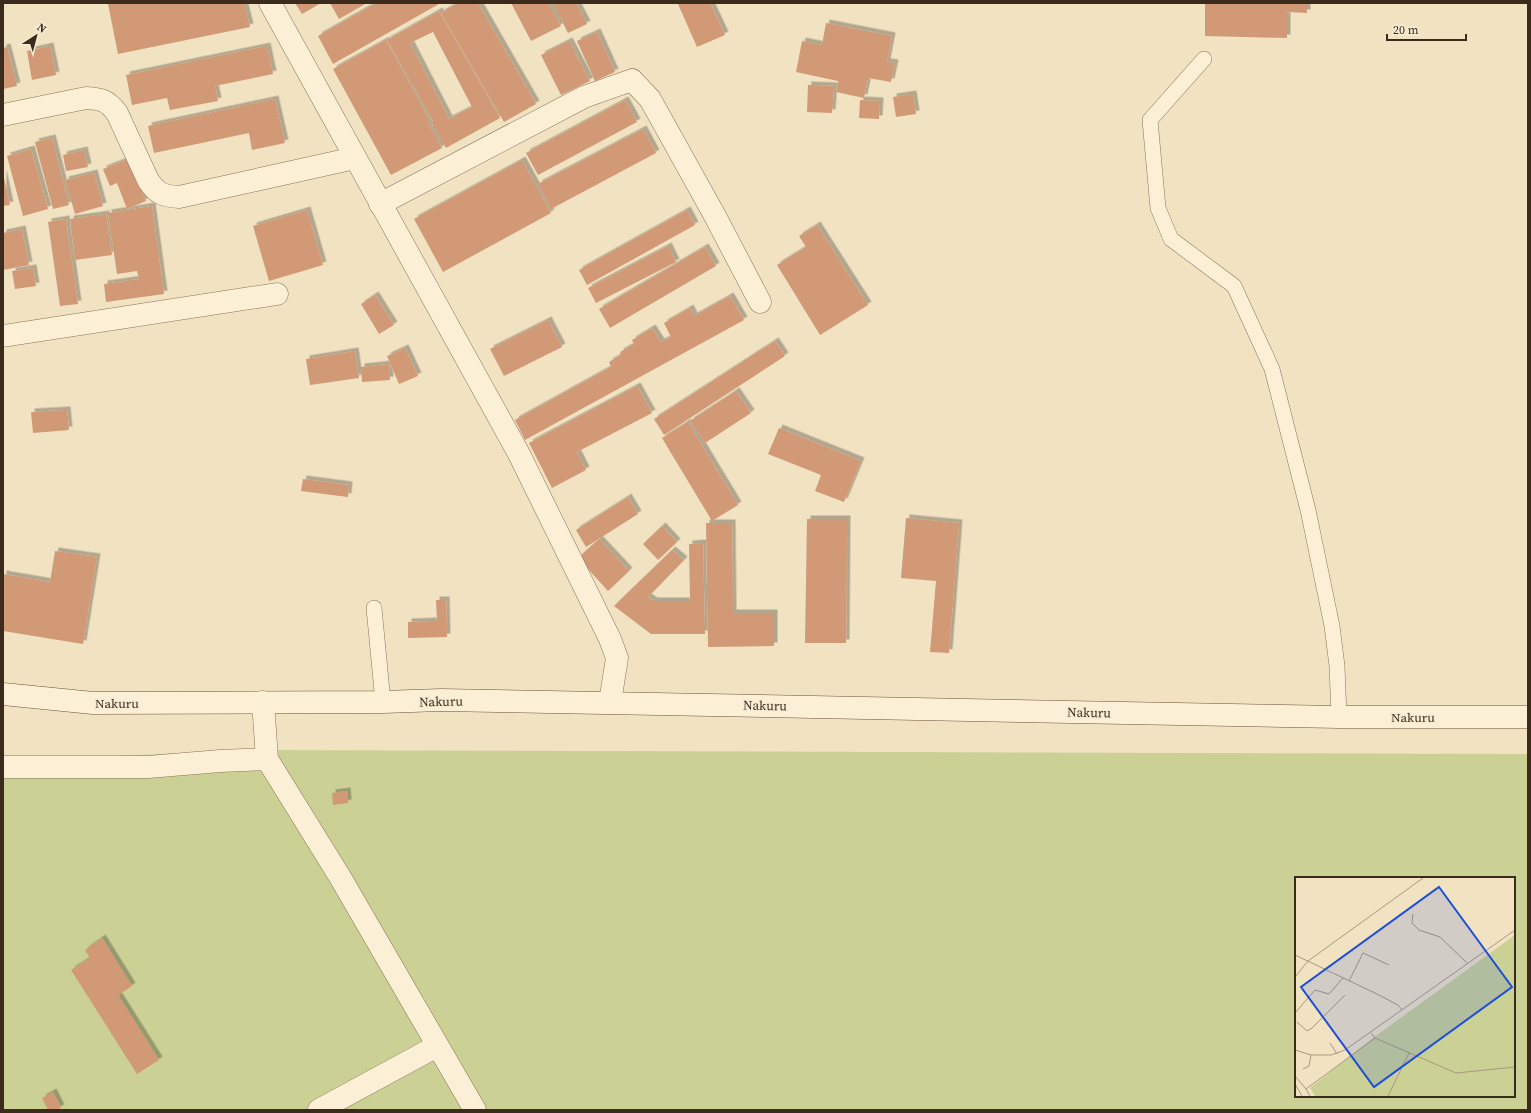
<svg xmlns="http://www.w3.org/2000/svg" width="1531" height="1113" font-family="'Source Serif 4',serif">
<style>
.green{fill:#cbd095;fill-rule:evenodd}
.building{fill:#d19976;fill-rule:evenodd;filter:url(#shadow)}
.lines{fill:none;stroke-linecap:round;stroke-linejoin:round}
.lane-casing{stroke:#8c7258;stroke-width:16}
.street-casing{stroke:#8c7258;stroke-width:23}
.secondary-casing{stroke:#6e533b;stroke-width:23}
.lane{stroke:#fbefd6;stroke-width:15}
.street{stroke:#fbefd6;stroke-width:22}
.secondary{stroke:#fbefd6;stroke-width:22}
.labels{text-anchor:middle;stroke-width:3;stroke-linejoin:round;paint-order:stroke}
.street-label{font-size:13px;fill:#3b2b1d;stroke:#f8ecd3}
.inset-road{fill:none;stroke:#a89980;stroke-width:1}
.view{fill:#1d4ed8;fill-opacity:0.15;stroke:#1d4ed8;stroke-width:2}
.inset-edge{fill:none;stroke:#3b2b1d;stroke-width:2}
</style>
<defs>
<filter id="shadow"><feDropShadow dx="3.5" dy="-3.5" stdDeviation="0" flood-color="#0004"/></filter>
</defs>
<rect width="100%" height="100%" fill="#f1e2c2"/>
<path class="green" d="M251,750L1528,754V1110H3V761ZM1296,878H1514V1096H1296Z"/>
<g class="building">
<path d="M113,3H244L250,27L118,54L108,4Z"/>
<path d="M295,3H321L302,14Z"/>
<path d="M330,3H367L339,19Z"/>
<path d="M376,3L439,4L333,64L318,36Z"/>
<path d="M458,3H478L536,104L504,122L441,13Z"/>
<path d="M511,3H548L561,26L531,41Z"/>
<path d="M553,3H576L587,24L568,33Z"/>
<path d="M681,3H710L725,35L697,47L678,4Z"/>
<path d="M1205,3H1307V13L1287,12V38L1205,36Z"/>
<path d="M439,11L500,118L446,148L431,122L433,121L387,40ZM433,32L472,107L449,119L410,43Z"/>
<path d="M826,23L892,36L887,62L895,63L891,82L868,78L864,98L836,92L838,81L796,72L802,41L822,45Z"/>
<path d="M597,32L615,72L595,81L577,41Z"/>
<path d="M386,40L430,121L428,122L442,148L391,175L333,69Z"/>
<path d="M569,41L590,81L561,95L541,55Z"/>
<path d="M50,46L56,75L32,80L27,51Z"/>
<path d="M267,46L273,74L215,86L218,101L170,110L167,98L132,105L126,75Z"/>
<path d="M7,47L17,86L3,89V48Z"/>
<path d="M808,85L834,86L832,113L807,112Z"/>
<path d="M913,94L916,114L896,117L893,97Z"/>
<path d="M275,99L285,143L252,150L249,133L154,153L148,126Z"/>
<path d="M625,100L637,122L538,175L526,153Z"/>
<path d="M860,100L880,101L879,119L859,118Z"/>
<path d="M643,129L656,153L551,209L538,184Z"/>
<path d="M52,138L69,205L53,209L35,142Z"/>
<path d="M31,149L48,209L23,216L7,156Z"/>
<path d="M84,150L88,167L66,171L63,155Z"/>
<path d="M129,159L146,201L127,209L117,183L110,186L103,169Z"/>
<path d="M522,160L551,213L443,272L414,219Z"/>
<path d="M3,173L10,205L3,206Z"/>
<path d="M94,173L103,206L75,214L65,180Z"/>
<path d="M152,206L164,294L106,302L104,284L139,279L137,271L117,274L108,213Z"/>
<path d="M307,210L323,265L269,281L253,226Z"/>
<path d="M687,210L695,225L587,285L579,270Z"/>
<path d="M106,214L112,255L75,260L70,219Z"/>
<path d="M66,219L78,304L60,306L48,222Z"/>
<path d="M817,225L868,305L820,335L777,265L806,247L799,236Z"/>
<path d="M22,229L29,265L3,270V233Z"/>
<path d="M668,246L676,262L596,303L588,288Z"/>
<path d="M705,247L716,266L610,328L599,309Z"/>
<path d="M33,268L36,286L15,289L12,271Z"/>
<path d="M375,295L394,325L379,334L361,304Z"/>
<path d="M730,296L744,320L525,440L515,420L611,367L609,362L621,355L620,352L634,344L632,340L652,328L661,342L671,337L664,323L690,308L694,316Z"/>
<path d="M548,320L562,347L504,376L490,349Z"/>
<path d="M775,341L785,356L664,435L654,419Z"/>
<path d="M405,348L418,376L399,384L387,356Z"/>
<path d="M355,351L359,378L310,385L306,359Z"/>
<path d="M389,364L390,380L362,382L361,367Z"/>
<path d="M637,386L652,413L577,452L586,470L552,488L529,443Z"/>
<path d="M736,391L751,413L705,443L690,421Z"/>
<path d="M67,410L69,430L33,433L31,412Z"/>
<path d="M688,422L738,505L712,521L662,438Z"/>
<path d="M779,428L861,461L844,502L815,491L821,475L768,454Z"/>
<path d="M303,479L349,485L348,497L301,491Z"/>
<path d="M628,497L638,514L586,547L576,530Z"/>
<path d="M906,518L959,523L949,653L930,652L936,581L901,578Z"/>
<path d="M807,519H847L846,643H805Z"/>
<path d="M706,523H732L733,613H774V646L708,647Z"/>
<path d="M662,526L677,542L658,560L643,544Z"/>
<path d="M599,539L629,571L608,591L578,558Z"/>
<path d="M703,543L705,634H651L614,606L672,550L684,560L648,597L654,601H690L689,544Z"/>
<path d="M55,551L97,557L83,644L3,631V574L50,582Z"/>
<path d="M436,600H446L447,637L408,638V622L437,621Z"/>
<path d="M347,791L348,803L333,805L332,793Z"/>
<path d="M102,938L132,986L118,995L159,1060L137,1074L71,970L90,958L85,950Z"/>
<path d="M53,1092L61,1108L56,1110H48L42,1098Z"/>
</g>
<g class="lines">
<g class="lane-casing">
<g id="lane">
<path d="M1204,59L1150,120L1158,208L1171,239L1234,286L1272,369L1308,510L1332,626L1337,666L1339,717"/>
<path d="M374,608L383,702"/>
</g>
</g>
<g class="street-casing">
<g id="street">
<path d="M270,3L519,454L610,639L617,658L610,702"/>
<path d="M3,115L86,98C102,99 107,100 117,113L148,180C157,194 163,196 179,197L355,158"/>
<path d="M380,204L584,97L632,80L650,99L715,216L760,302"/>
<path d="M3,336L277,294"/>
<path d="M267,759L340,877L475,1110"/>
<path d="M3,767H148L220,761L267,759L263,702"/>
<path d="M319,1110L437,1046"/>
</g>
</g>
<g class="secondary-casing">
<path id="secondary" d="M3,694L93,703L383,702L441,700L1339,717H1528"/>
</g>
<use href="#lane" class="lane"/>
<use href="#street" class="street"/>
<use href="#secondary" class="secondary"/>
</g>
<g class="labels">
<g class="street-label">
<text transform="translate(441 701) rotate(-1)" y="5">Nakuru</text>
<text x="117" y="708">Nakuru</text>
<text transform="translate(765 705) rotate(1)" y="5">Nakuru</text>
<text transform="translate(1089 712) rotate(1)" y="5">Nakuru</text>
<text x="1413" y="722">Nakuru</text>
</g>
</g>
<g transform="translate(1295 877)">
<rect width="220" height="220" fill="#f1e2c2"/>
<path d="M220,58V219H20L15,211L78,161Z" fill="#cbd095"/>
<path class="inset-road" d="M118,37L117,46L124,53L145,60L173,87M0,78L82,117L103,128L107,133M0,100L13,84L128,1M54,104L68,76L94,88M0,136L20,113L34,117L48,101M2,145L12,154L17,151L50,118M80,161L161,196L220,190M35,166L42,177M0,173L16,178H36L50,173L220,53M8,192L14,189L16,178M0,199L11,212M0,207L7,219M15,219L11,212L80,161L76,156M93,219L114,176"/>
<path class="view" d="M144,10L217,110L79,210L6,110Z"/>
<rect width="220" height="220" class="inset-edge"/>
</g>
<rect width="1531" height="1113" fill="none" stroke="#3b2b1d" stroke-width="8"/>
<g transform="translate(36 36) rotate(36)" stroke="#f8ecd3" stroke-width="3" paint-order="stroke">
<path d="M0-3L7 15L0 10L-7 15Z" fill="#3b2b1d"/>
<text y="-6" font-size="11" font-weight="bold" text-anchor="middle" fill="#3b2b1d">N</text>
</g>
<path d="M1387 34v6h79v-6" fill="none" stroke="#3b2b1d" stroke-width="2"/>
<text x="1393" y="34" font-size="12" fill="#3b2b1d" stroke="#f8ecd3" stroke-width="3" paint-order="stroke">20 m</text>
</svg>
